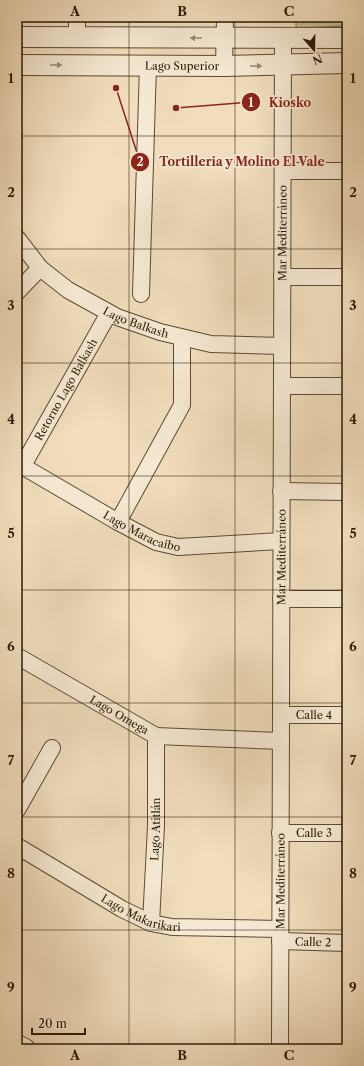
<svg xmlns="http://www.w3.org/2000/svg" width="364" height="1066" font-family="'Libre Caslon Text',serif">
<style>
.green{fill:#c1bf8c;stroke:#766c47}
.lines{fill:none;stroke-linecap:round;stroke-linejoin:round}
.minor-casing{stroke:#5c4a30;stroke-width:18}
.tertiary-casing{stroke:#5c4a30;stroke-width:22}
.minor{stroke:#f6e9d3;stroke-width:16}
.tertiary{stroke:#f6e9d3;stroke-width:20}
.oneway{fill:#9a8b75}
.grid{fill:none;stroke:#2a1902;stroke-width:1;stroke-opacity:0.55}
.labels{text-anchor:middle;stroke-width:3.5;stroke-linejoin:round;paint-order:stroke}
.street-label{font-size:11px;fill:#2a1902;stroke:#f6e9d3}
.leader{fill:none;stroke:#8f2418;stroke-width:1.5}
.callout-dot{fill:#8f2418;stroke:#f6e9d3;stroke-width:1.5}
.mark-label{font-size:12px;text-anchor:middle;font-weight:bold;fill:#fff}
.callout-label{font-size:12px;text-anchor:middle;font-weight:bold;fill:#8f2418;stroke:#f6e9d3;stroke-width:3.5;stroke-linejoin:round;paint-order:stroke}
.neatline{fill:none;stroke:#2a1902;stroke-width:1.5}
.grid-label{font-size:13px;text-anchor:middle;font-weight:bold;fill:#2a1902}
</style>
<rect width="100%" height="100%" fill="#f1ddbc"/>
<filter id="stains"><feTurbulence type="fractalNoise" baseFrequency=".005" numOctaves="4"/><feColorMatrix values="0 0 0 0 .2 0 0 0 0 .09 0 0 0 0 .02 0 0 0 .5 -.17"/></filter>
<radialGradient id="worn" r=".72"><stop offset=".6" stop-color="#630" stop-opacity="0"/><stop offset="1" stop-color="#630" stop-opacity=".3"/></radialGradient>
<path class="green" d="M296,17H347V26L296,28Z"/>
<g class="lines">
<g class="minor-casing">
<g id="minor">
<path d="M77,37V17"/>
<path d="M224,66L225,17"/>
<path d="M283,171H347"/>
<path id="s1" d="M17,238L40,268L68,290L117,317L160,332L211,344L282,346"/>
<path d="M282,277H347"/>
<path d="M17,292L40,268"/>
<path d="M141,294L148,65"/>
<path d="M282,386H347"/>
<path id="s2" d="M17,463L118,522L156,542L178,547L281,541"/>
<path id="s3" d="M22,467L109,313"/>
<path d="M281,491L347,492"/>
<path d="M118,522L182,405V338"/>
<path d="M281,599H347"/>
<path id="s4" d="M17,656L156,736L281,741"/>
<path id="s5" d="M281,715H347"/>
<path d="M17,810L52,748"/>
<path id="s6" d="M280,833H347"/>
<path id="s7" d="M17,846L122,909L151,923L172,927L280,929"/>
<path id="s8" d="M151,923L156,826V736"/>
<path id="s9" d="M280,941L347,943"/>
<path id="s10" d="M280,1049L283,38"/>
</g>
</g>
<g class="tertiary-casing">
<g id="tertiary">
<path d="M17,37L347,38"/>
<path id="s11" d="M17,65L224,66L347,63"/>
<path d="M17,1045L25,1049"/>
</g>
</g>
<use href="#minor" class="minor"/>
<use href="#tertiary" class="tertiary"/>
</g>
<defs><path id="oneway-solid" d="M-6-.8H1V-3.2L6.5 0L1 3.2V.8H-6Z"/></defs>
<g class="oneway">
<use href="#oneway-solid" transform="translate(196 38) rotate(-180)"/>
<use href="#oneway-solid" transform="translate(56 65)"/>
<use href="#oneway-solid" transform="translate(256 66)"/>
</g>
<path class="grid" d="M129,17V1049M235,17V1049M17,136H347M17,249H347M17,363H347M17,476H347M17,590H347M17,703H347M17,817H347M17,930H347"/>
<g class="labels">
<g class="street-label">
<text dy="4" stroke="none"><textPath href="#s11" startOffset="165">Lago Superior</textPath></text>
<text dy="4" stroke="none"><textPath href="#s10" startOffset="816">Mar Mediterráneo</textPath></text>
<text dy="4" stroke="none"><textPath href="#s1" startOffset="149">Lago Balkash</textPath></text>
<text dy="4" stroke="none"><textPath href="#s3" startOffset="89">Retorno Lago Balkash</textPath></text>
<text dy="4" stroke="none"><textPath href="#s2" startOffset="143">Lago Maracaibo</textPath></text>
<text dy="4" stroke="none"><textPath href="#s10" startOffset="492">Mar Mediterráneo</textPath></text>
<text dy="4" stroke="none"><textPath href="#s4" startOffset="118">Lago Omega</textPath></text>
<text dy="4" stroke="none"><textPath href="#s5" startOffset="33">Calle 4</textPath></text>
<text dy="4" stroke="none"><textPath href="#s8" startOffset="94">Lago Atitlán</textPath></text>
<text dy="4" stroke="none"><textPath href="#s6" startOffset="34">Calle 3</textPath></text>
<text dy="4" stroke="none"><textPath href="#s10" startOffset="168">Mar Mediterráneo</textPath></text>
<text dy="4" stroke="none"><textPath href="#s7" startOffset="142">Lago Makarikari</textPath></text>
<text dy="4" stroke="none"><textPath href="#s9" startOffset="33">Calle 2</textPath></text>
</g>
</g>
<path class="leader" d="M176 108L251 102M116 88L140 162"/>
<g class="callout-dot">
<circle cx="176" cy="108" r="4"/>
<circle cx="116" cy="88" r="4"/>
<circle cx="251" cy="102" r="10"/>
<circle cx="140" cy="162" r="10"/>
</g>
<g class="mark-label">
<text x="251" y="107">1</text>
<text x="140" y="166">2</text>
</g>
<g class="callout-label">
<text x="290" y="107">Kiosko</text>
<text x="242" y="166">Tortilleria y Molino El Vale</text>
</g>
<rect width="364" height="1066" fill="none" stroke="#f1ddbc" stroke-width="44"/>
<g transform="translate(314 50) rotate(160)" stroke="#f6e9d3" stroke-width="3" paint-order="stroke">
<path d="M0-3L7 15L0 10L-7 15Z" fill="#2a1902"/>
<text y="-6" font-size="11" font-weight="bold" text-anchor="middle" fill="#2a1902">N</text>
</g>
<path d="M32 1028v6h53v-6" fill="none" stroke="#2a1902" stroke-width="2"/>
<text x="38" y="1028" font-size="12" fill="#2a1902" stroke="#f6e9d3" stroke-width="3" paint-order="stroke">20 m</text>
<rect x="22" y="22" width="320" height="1022" class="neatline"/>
<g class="grid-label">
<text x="75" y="16">A</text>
<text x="182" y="16">B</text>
<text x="289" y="16">C</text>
<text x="11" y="83">1</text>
<text x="353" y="83">1</text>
<text x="11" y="197">2</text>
<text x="353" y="197">2</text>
<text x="11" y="310">3</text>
<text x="353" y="310">3</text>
<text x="11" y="424">4</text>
<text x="353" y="424">4</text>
<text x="11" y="538">5</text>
<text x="353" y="538">5</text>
<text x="11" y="651">6</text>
<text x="353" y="651">6</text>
<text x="11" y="765">7</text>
<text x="353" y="765">7</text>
<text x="11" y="878">8</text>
<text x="353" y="878">8</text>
<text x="11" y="992">9</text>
<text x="353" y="992">9</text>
<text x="75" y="1060">A</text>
<text x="182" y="1060">B</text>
<text x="289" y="1060">C</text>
</g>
<rect width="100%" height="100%" filter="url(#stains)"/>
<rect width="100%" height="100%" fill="url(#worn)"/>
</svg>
